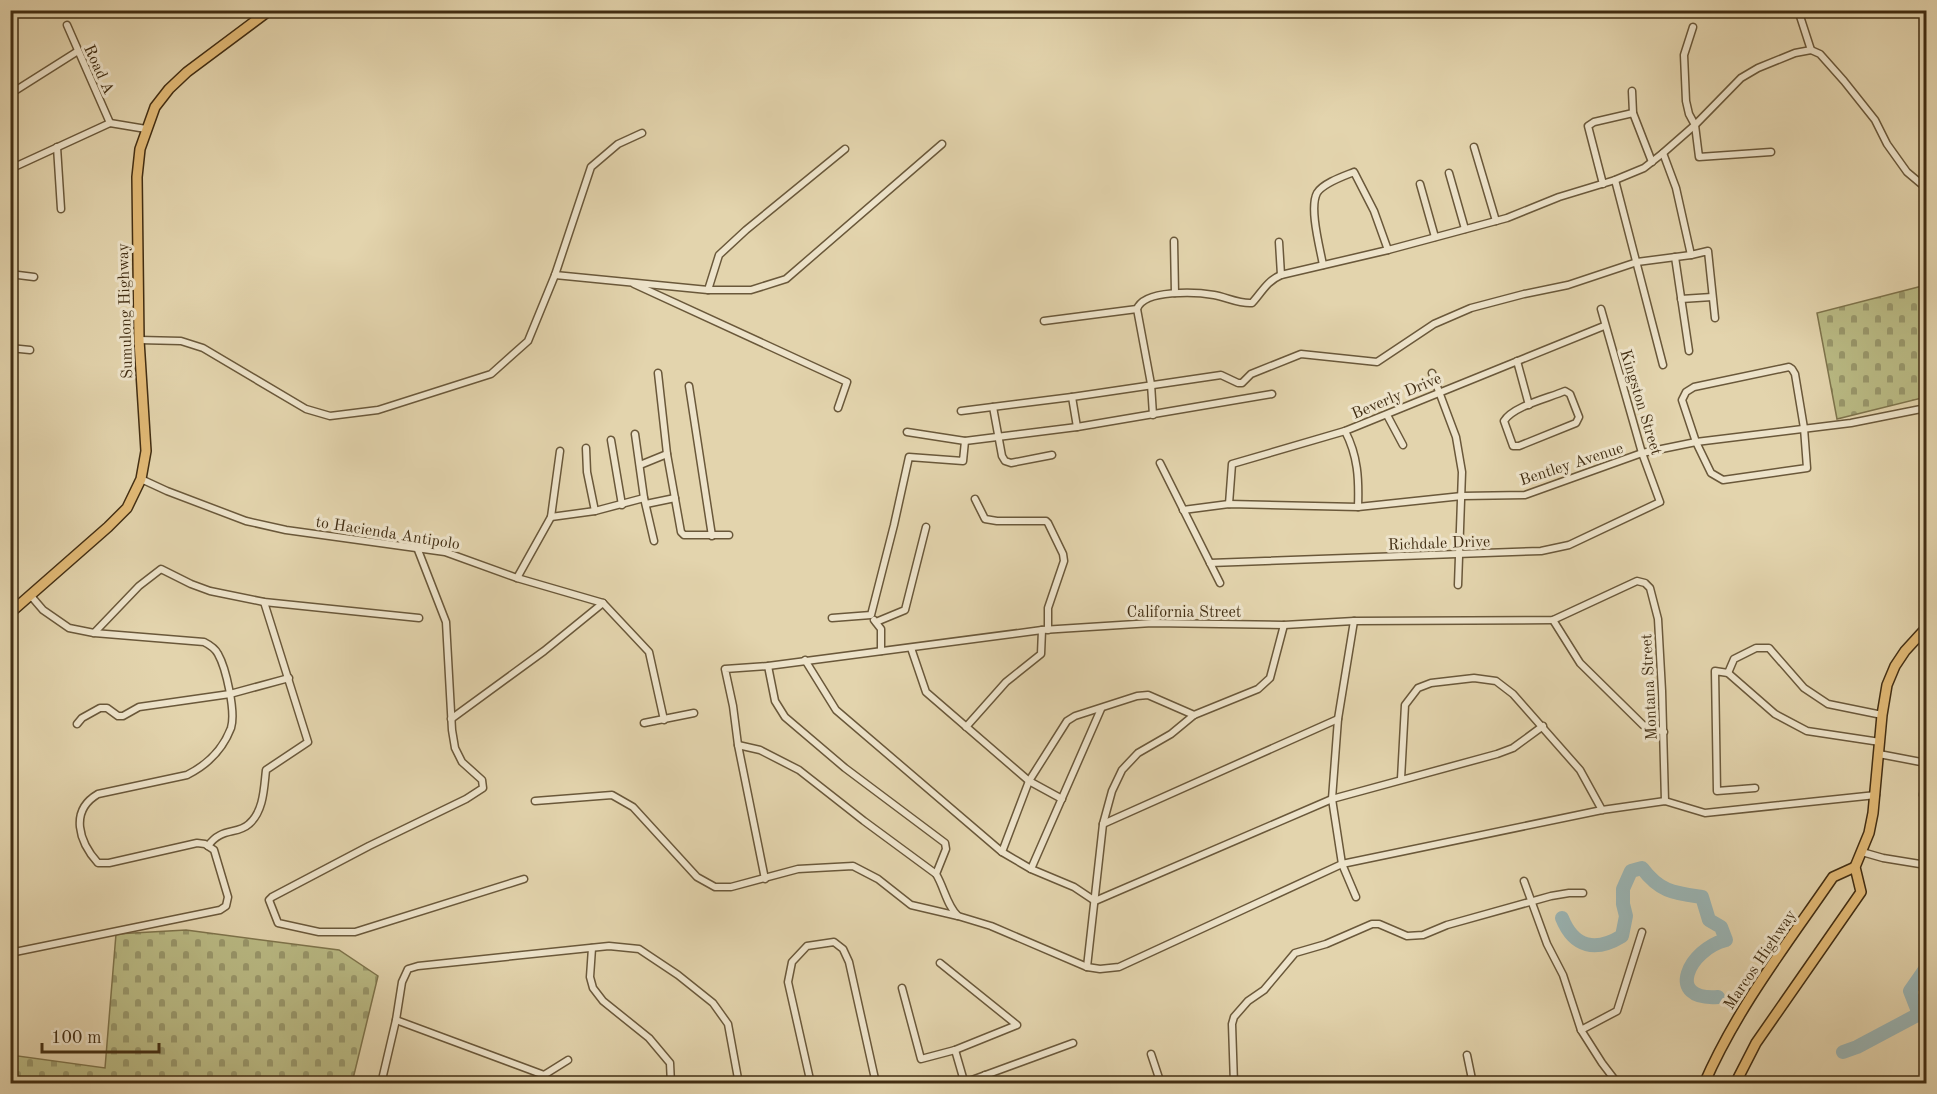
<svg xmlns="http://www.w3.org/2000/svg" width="1937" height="1094" font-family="'Old Standard TT',serif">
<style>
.cemetery{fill:url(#cemetery-stones);stroke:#7e744c;stroke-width:1.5}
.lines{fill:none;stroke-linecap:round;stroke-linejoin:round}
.river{stroke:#9ab5b5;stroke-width:14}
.street-casing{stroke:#6a583a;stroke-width:9}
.primary-casing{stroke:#422e13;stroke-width:12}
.street{stroke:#ede3ca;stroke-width:6}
.primary{stroke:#e2ba76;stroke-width:9}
.labels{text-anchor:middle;stroke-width:6;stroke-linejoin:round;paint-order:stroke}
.street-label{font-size:16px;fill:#422e13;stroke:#ede3ca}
</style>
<defs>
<pattern id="cemetery-stones" width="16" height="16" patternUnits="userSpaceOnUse" patternTransform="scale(1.5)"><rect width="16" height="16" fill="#babb85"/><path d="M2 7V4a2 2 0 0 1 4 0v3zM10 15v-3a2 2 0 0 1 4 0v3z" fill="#99986c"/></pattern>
</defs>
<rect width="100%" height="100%" fill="#e3d4ad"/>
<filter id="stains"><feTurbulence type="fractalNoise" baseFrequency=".00333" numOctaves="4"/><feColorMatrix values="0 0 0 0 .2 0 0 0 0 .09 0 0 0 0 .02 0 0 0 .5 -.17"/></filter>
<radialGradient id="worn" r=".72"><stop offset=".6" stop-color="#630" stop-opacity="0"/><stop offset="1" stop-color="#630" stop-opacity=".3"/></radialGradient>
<g class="cemetery">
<path d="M1926,285V397L1837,419L1817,313Z"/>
<path d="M186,930L339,950L378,976L352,1083H11V1055L105,1068L116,934Z"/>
</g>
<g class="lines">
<g class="river">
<path d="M1562,918C1574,948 1596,952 1622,936L1626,916L1623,904V889L1631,871L1642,868C1660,892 1674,893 1702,897L1709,920L1721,927L1726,940C1689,949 1664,1001 1718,997"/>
<path d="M1926,968L1910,991L1919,1014L1926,1019"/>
<path d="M1843,1052L1857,1047L1919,1014"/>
</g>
<g class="street-casing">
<g id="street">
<path d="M1798,10L1811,50"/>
<path d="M547,12L548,10"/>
<path d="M67,25L110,123"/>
<path d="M1693,27L1684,55L1686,101L1689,114L1695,125L1699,157L1771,152"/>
<path d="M1632,91L1633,113L1652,162"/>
<path d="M10,94L78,51"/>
<path d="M110,123L146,129"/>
<path d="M57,147L61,209"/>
<path d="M1474,147L1496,221"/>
<path d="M1663,153L1676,188L1691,255"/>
<path d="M10,169L110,123"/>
<path d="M1449,173L1465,229"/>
<path d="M1615,180L1663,365"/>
<path d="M1420,184L1435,237"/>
<path d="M1603,184L1588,126L1594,122L1633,113"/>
<path d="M1174,241L1175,293"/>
<path d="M1279,242L1281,275"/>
<path d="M1675,257L1689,351"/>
<path d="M1323,265C1320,248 1309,208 1317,193C1323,183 1344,176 1354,172L1374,211L1388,250"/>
<path d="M10,274L34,277"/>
<path d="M555,275L708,290H751L786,279L942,144"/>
<path d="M634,284L847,382L838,408"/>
<path d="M708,290L719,255L746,230L845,149"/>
<path d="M1681,299L1712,297"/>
<path d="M1044,321L1137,309"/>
<path d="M139,340L181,341L203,348L306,409L330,416L378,410L491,374L528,341L555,275L591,167L618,144L642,133"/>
<path d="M10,348L30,350"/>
<path d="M1517,361L1529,405"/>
<path d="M1789,367L1792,369L1795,374L1804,428L1807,468L1723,480L1711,473L1696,442L1682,400L1686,392L1694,387Z"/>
<path d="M658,373L667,454L681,532L684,535H729"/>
<path d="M1432,373L1456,437L1462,472L1458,585"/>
<path d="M689,386L712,536"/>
<path d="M1565,391L1570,394L1579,417L1576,423L1519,446H1513L1504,421C1513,406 1549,398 1565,391Z"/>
<path d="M1072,397L1077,427L1272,394"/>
<path d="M993,407L1002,456L1005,461L1011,463L1052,455"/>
<path d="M961,411L1072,397L1221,375L1238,383H1242L1251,374L1301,354L1377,362L1434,324L1471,308L1524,294L1568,285L1637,262L1691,255L1708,251L1715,318"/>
<path d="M1153,415L1151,384L1137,309C1144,289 1197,292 1214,295C1226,297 1239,304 1252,303C1262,292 1267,281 1281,275L1388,250L1507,218L1559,197L1615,180L1644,168L1663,153L1695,125L1741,78L1758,68L1795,53L1811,50L1820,54L1844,81L1875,120L1887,144L1907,172L1926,188"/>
<path d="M1387,415L1403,445"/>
<path d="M1345,431C1358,456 1359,479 1358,507"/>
<path d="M907,432L965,441L1077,427"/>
<path d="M635,434L644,498L654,541"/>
<path d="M611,440L622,505"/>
<path d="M586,448L587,472L595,511"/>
<path d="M1160,463L1220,583"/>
<path d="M640,465L667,454"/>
<path d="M141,479L167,491L246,521L286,530L445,552L517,578L603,603L649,652L664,720"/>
<path d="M975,499L985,519L997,521H1046L1048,523L1063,554L1064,561L1048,608V630"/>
<path d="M646,504L675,498"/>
<path d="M1229,504L1232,464L1345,431L1604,326"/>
<path d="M1183,510L1229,504L1358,507L1462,496L1525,495L1642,453L1696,442L1851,423L1926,408"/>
<path d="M551,517L595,511L644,498"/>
<path d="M418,550L446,622L452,730L455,748L462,762L482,780L483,788L466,799L369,846L272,897L269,900L278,923L319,932H355L524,879"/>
<path d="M1210,563L1541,551L1569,545L1660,502L1642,453L1601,309"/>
<path d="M517,578L551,517L560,451"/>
<path d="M832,618L871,615L894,525L909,457L963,461L965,441"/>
<path d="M874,620L881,629V651"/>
<path d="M1553,620L1580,663L1643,725L1664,732"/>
<path d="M1354,621L1338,719L1332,799L1342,864L1356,897"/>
<path d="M876,622L905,610L926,527"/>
<path d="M94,633L139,586L161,569L191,584L210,591L264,602L419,618"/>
<path d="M911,648L926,692L1029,781L1062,799"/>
<path d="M805,660L836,710L1002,852L1031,869L1074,887L1095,901L1332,799L1497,754L1513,748L1543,726"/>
<path d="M768,666L775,701L785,717L845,768L945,843L946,849L936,874"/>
<path d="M1728,673L1734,659L1756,648H1769L1804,688L1828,704L1882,715"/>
<path d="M451,719L544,651L603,603"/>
<path d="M644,723L694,713"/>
<path d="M77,724L82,718L100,708H107L118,716H123L139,707L230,694L289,678"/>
<path d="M966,727L1006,682L1041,654L1042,630"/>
<path d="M738,745L760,750L799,770L864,821L936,874C944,887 947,906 958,916L991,926L1087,967L1100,969L1119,967L1342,864L1602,810L1665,801L1705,813L1876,795"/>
<path d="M1879,754L1926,763"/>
<path d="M1401,779L1405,705L1418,688L1431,683L1474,678L1496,681L1513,694L1580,770L1602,810"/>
<path d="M1755,788L1717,791L1715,671L1728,673L1775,714L1807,731L1880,742"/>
<path d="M1923,795L1926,777"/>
<path d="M535,801L612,795L633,807L697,877L715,887H731L798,869L853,866L878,879L911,905L958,916"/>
<path d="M1103,824L1338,719"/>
<path d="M208,846C221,827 237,835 249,824C264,811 264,787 266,770L308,742L264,602"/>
<path d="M1002,852L1029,781L1067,721L1075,716L1137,696L1148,695L1194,715"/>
<path d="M1862,852L1883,858L1926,865"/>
<path d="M1031,869L1101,709"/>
<path d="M765,879L738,745L733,706L725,669L768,666L1042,630L1152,623L1284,625L1354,621L1553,620L1637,581L1645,583L1650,588L1658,619L1662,691L1665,801"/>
<path d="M1524,881L1547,944L1563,975L1581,1030L1602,1063L1618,1084"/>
<path d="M592,948L590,977L593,988L603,1001L649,1038L670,1063L671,1084"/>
<path d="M10,953L220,910L226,906L228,897L214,850L205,844L197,843L109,863H98C79,842 69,811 98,794L187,775C207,765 223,749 231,728C236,712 226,668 218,654C215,648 210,645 204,642L94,633L69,628L43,610L31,596"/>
<path d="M1087,967L1103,824L1112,791L1122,770L1138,753L1171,734L1194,715L1258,689L1270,678L1284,625"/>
<path d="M902,988L921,1059L955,1050L1017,1025L940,963"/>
<path d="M396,1020L544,1075"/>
<path d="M1581,1030L1617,1011L1642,932"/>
<path d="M955,1050L964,1081"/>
<path d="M1151,1054L1161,1084"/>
<path d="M1467,1055L1473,1084"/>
<path d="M985,1075L988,1084"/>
<path d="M381,1084L396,1020L402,982L408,969L418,966L609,946L639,949L678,975L713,1003L728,1024L739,1084"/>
<path d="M543,1084L544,1075L568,1060"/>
<path d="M811,1084L788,982L792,962L807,946L834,942L843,949L849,962L875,1079L857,1084"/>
<path d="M961,1084L1073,1043"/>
<path d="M1234,1084L1232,1024L1234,1017L1248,1001L1264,990L1295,953L1326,944L1372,924H1379L1407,936L1423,935L1447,925L1551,896L1569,893H1583"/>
</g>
</g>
<g class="primary-casing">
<g id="primary">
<path d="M10,613L108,527L127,508L141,479L146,451L139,340L137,177L140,149L155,107L169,89L187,72L270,10"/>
<path d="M1704,1084C1737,1008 1787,944 1833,877L1855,867"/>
<path d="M1735,1084L1756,1043L1861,892L1855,867L1869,833L1873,813L1882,715L1887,685L1895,666L1905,651L1926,628"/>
</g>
</g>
<use href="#street" class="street"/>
<use href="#primary" class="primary"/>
</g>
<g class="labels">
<g class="street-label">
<text transform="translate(100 69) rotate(66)" y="6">Road A</text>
<text transform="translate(124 311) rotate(-92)" y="6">Sumulong Highway</text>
<text transform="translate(1396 395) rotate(-23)" y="6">Beverly Drive</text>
<text transform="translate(1642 402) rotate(73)" y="6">Kingston Street</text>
<text transform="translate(1571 463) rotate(-18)" y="6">Bentley Avenue</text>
<text transform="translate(388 532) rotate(9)" y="6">to Hacienda Antipolo</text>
<text transform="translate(1439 542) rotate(-2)" y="6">Richdale Drive</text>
<text x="1184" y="617">California Street</text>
<text transform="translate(1648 687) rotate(-93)" y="6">Montana Street</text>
<text transform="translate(1759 959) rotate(-56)" y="6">Marcos Highway</text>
</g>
</g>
<rect width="1937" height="1094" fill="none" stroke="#e3d4ad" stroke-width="36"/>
<rect x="12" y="12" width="1913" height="1070" fill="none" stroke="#422e13" stroke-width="3"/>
<rect x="18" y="18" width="1901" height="1058" fill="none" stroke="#422e13" stroke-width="1.5"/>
<path d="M42 1043v9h117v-9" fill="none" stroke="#422e13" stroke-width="3"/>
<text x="51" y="1043" font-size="18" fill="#422e13" stroke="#ede3ca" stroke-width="4.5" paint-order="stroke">100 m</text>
<rect width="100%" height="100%" filter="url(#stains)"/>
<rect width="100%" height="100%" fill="url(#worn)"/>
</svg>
